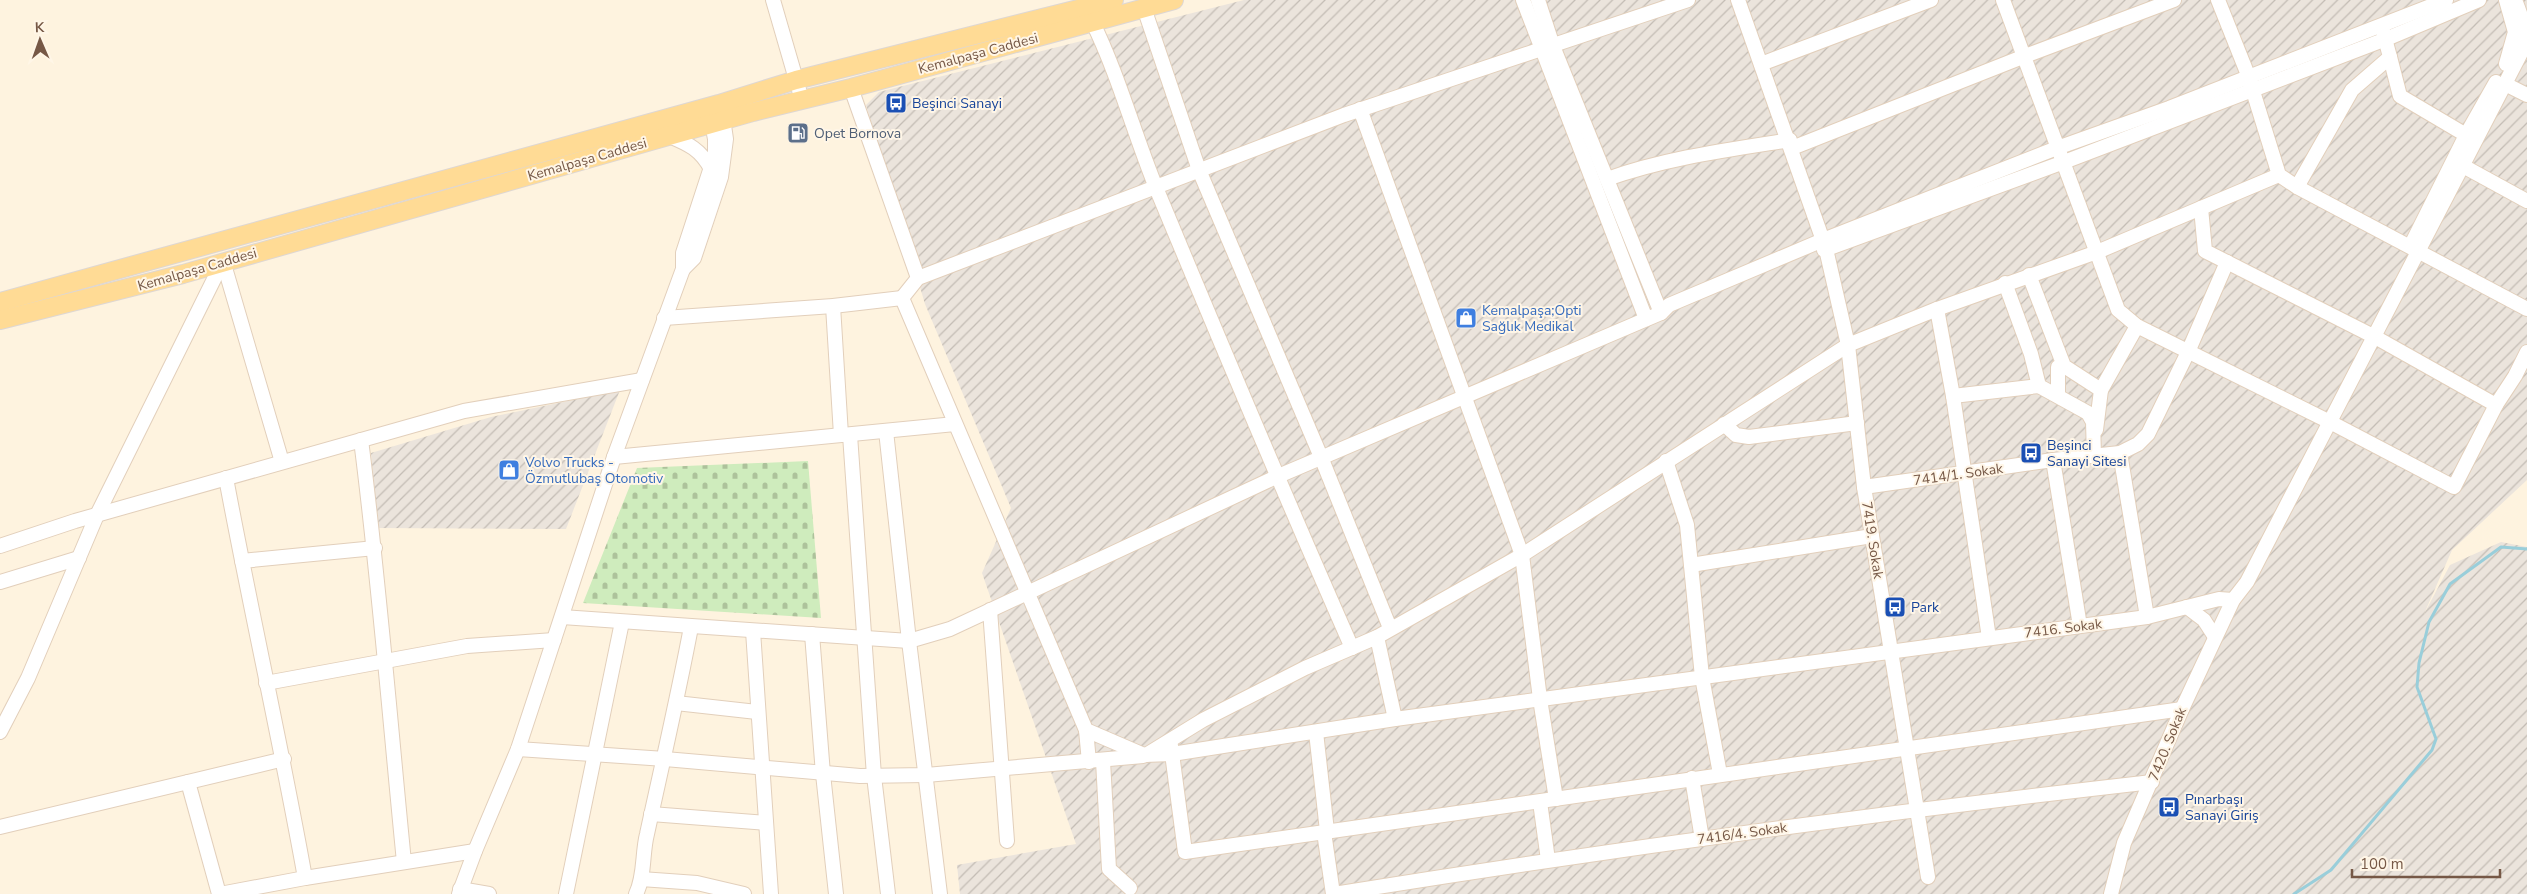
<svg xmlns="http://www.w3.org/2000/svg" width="2527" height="894" font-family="'Nunito Sans',sans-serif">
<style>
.industrial{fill:url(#industrial-furrows)}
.cemetery{fill:url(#cemetery-stones)}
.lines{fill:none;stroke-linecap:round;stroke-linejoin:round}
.stream{stroke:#99ceda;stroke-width:3}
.minor-casing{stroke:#e2cfbb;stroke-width:16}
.major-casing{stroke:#ded7d3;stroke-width:20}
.minor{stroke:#fff;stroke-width:14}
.major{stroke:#ffdb95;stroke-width:18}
.labels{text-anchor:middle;stroke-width:4;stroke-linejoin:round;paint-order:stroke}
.street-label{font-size:14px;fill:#765846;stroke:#fff6e7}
.transit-label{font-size:14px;fill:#164399;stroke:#fff6e7;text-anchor:start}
.service-label{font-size:14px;fill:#4e5e75;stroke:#fff6e7;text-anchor:start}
.shop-label{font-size:14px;fill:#366cbe;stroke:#fff6e7;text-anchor:start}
</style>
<defs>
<pattern id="industrial-furrows" width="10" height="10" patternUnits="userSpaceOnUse" patternTransform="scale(1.25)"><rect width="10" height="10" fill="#ebe4dc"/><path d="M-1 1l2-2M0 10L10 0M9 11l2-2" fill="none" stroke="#c3bcb4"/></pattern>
<pattern id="cemetery-stones" width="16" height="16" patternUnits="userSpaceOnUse" patternTransform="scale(1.25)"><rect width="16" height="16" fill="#cfecbd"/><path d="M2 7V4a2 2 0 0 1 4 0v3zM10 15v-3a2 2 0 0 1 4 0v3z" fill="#adc29b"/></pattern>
</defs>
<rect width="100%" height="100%" fill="#fef3df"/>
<g class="industrial">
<path d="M1244,0H2527V480L2452,550L2424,614L2450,565L2501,542L2527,547V894H960L957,865L1076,844L982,573L1011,508L925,304L866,105L879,92Z"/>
<path d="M620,390L566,529L378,528L371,453L491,417Z"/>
</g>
<path class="cemetery" d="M808,461L821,618L583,603L637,468Z"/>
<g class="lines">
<path class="stream" d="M2294,894L2331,870L2432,750L2436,739L2417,687L2419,663L2429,622L2450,584L2501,547L2527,549"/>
<g class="minor-casing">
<g id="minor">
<path d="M773,0L802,100"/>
<path d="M1523,0L1646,319"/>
<path d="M1538,0L1553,46L1661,313"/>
<path d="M1688,0L1344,115L918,278L902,298L1086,730L1144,755L1172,754L1395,719L2147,617L2219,599L2233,600"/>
<path d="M1738,0L1826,249L1848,345L1864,487L1928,877"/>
<path d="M2003,0L2118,310L2137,326L2330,422L2454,487L2496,405L2515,376L2527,352"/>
<path d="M2218,0L2248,75L2279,175L2297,187L2527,309"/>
<path d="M2506,0L2515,32L2506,64"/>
<path d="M1144,8L1199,170L1321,457L1390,628"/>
<path d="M1092,21C1119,76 1134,134 1157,190C1221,344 1285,496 1352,648"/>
<path d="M2390,57L2400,96L2466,135"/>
<path d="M1761,64L1931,0"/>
<path d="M2505,84L2527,95"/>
<path d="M851,88L918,278"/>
<path d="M1360,109L1522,555L1540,699L1556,799"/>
<path d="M669,136C689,144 701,150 711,169"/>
<path d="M1792,148L2025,56L2174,0"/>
<path d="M2463,166L2527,201"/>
<path d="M1607,179C1666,158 1727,150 1790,140"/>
<path d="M2297,187L2352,90L2390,57L2383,31"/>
<path d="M2201,208L2205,251L2375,337L2496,405"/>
<path d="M2412,243L2466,135L2496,82"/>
<path d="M1824,250L2064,162L2386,39L2479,0"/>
<path d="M223,261L282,462"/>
<path d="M683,269L694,258L721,177L726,139L722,112"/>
<path d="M2029,275L2064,366L2101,390L2096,430"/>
<path d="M2005,283L2031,354L2039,386L2088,413L2093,422L2094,455"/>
<path d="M833,306L841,435"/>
<path d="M1937,309L1953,396L1989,638"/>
<path d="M664,318L833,306L902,298"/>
<path d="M2101,390L2137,326"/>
<path d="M2058,395V367"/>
<path d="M1953,396L2039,386"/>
<path d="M1724,424L1736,435L1749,437L1857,423"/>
<path d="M886,431L909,641L940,894"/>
<path d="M850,435L874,776L888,894"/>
<path d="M361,440C379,580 390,721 404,862"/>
<path d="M2120,453L2147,617"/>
<path d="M614,457L955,424"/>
<path d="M2053,460L2080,626"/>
<path d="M1666,461L1687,525L1702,677L1720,774"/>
<path d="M226,478C251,612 281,744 305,878"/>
<path d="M1864,487L2053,460L2120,453L2138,444L2148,434L2188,352L2227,262"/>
<path d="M0,546L75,521L464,411L642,380"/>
<path d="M242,561L375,548"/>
<path d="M1691,565L1872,536"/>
<path d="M0,582L79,558"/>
<path d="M2187,607L2204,620L2215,637"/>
<path d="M990,610L1007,841"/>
<path d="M562,617L909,641L950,629L1276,477L1661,313L1669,305L1823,240L2057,148L2169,108L2446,0"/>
<path d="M753,631L771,894"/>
<path d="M812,634L823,774L836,894"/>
<path d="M1377,637L1395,719"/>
<path d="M266,683L467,646L554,640"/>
<path d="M676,703L757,712"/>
<path d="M1086,730L1089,762"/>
<path d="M0,732L28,678L97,515L223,261"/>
<path d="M1316,732L1327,831"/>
<path d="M1171,746L1185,852L2182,709"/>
<path d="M518,749L665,759L860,776L926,775L1143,756"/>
<path d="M1146,755L1203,720L1305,668L1377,637L1522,555L1848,345L1937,309L2097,252L2279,175"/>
<path d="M1103,761L1109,869L1130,888"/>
<path d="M1692,778L1702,839"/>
<path d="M188,782L219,894"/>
<path d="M1540,802L1548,860"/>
<path d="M651,814L766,823"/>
<path d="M0,827L284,759"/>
<path d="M1324,832L1333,894"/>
<path d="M641,879L697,883L744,894"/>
<path d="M460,889L489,894"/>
<path d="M220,894L305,878L475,851"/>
<path d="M459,894L475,851L518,749L614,457L683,269V253L715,155V139L712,124"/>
<path d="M566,894L622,622"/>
<path d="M636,894C645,876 642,853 647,834C662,765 678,696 691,627"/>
<path d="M1334,894C1606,850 1879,813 2152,782"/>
<path d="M2111,894L2124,843L2182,709L2233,600L2247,582L2280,518L2523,49C2527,31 2522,17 2515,0"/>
</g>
</g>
<g class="major-casing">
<g id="major">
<path d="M0,302L719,104L796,80L1114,0"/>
<path d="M0,320L183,274L753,112L851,88L1174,0"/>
</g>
</g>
<use href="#minor" class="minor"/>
<use href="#major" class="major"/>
</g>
<defs>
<g id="bus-square" transform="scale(1.125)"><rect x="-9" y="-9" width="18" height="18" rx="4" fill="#1a4fb4" stroke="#fff6e7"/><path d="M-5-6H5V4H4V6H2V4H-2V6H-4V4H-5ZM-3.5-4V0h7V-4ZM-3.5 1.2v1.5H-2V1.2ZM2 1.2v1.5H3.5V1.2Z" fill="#fff"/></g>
<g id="fuel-square" transform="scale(1.125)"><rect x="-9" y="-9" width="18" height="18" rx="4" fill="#5c6f8a" stroke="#fff6e7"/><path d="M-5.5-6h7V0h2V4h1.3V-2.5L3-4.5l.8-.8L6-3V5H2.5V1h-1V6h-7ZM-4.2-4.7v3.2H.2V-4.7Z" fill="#fff"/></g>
<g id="shop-square" transform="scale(1.125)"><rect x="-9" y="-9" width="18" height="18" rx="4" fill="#3f7fe0" stroke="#fff6e7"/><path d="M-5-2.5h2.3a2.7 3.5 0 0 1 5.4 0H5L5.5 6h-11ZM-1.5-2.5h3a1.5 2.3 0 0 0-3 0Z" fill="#fff"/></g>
</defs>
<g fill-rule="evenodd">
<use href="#bus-square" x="896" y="103"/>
<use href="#fuel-square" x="798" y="133"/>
<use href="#shop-square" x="1466" y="318"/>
<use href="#bus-square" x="2031" y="453"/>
<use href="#shop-square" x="509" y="470"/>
<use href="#bus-square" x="1895" y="607"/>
<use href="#bus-square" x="2169" y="807"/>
</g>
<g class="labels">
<g class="street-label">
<text transform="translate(978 53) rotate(-15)" y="5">Kemalpaşa Caddesi</text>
<text transform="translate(587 159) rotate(-16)" y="5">Kemalpaşa Caddesi</text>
<text transform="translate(197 269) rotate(-16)" y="5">Kemalpaşa Caddesi</text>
<text transform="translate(1958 474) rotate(-8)" y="5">7414/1. Sokak</text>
<text transform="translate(1873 540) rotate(81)" y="5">7419. Sokak</text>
<text transform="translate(2063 628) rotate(-7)" y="5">7416. Sokak</text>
<text transform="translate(2167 744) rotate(-68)" y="5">7420. Sokak</text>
<text transform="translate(1742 833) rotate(-8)" y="5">7416/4. Sokak</text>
</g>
<g class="transit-label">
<text x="912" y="108">Beşinci Sanayi</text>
<text x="2047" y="450">Beşinci<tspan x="2047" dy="16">Sanayi Sitesi</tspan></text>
<text x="1911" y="612">Park</text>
<text x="2185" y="804">Pınarbaşı<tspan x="2185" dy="16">Sanayi Giriş</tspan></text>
</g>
<g class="service-label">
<text x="814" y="138">Opet Bornova</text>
</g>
<g class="shop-label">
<text x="1482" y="315">Kemalpaşa;Opti<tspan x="1482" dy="16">Sağlık Medikal</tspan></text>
<text x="525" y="467">Volvo Trucks -<tspan x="525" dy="16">Özmutlubaş Otomotiv</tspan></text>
</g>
</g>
<g transform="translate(40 40) rotate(358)" stroke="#fff6e7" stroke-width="4" paint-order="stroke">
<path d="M0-4L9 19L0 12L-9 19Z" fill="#765846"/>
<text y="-8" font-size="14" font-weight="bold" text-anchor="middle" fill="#765846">K</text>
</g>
<path d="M2352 869v8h148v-8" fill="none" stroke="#765846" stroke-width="2.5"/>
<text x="2360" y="869" font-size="15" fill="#765846" stroke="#fff6e7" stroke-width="4" paint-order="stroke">100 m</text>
</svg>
